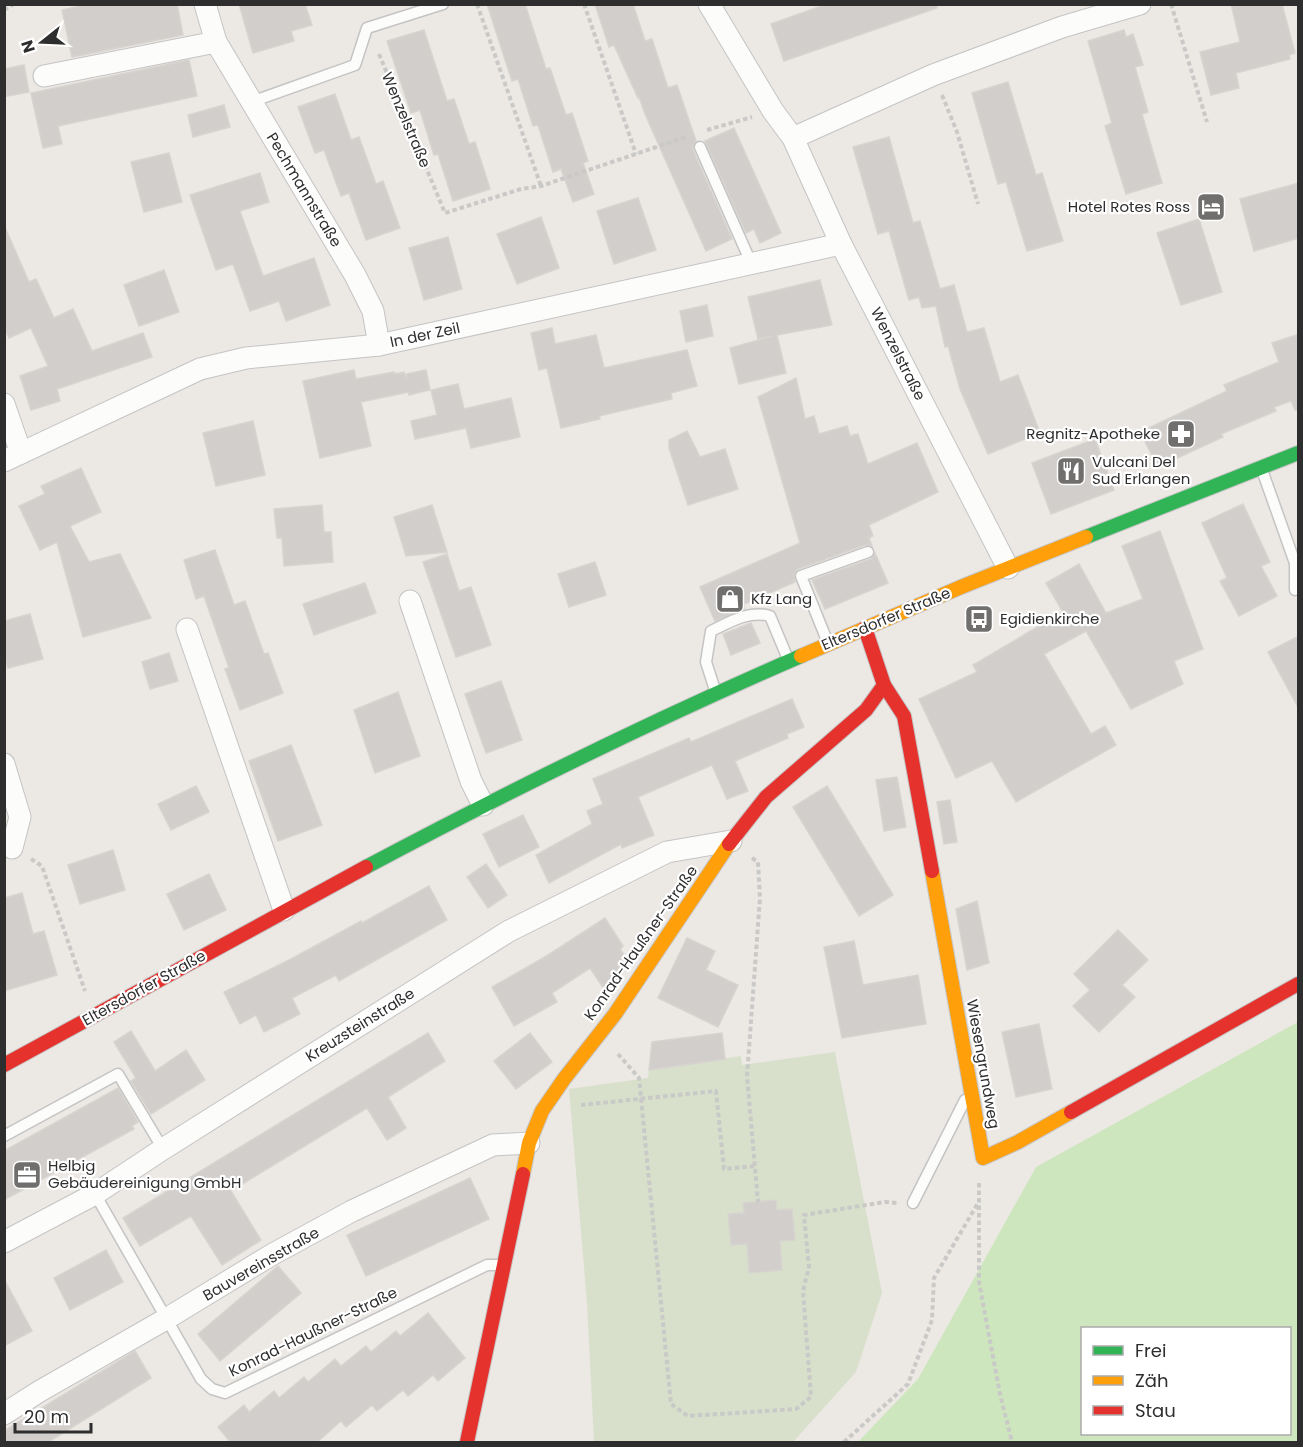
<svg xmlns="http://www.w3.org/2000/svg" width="1303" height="1447" font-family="Poppins,sans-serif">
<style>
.green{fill:#cee6be;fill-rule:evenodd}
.cemetery{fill:#d8e0cc}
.building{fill:#d1cecb;stroke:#d7d4d0;stroke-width:1.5}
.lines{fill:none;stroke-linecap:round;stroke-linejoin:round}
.lane-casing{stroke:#c5c4c5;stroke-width:13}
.street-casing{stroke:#c5c4c5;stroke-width:23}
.fast-casing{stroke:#c5c4c5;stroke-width:16}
.slow-casing{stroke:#c5c4c5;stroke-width:16}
.jam-casing{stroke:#c5c4c5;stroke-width:16}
.path{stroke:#c9c9c8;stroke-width:4;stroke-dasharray:4.5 3;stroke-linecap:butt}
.lane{stroke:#fcfcfb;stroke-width:10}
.street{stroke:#fcfcfb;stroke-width:21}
.fast{stroke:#30b455;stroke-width:14}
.slow{stroke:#ff9f0a;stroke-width:14}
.jam{stroke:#e5322d;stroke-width:14}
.labels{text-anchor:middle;stroke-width:4.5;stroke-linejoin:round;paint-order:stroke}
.street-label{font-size:15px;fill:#2e2e2e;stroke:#fff}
.poi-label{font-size:15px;fill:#2e2e2e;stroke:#fff;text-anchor:start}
</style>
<rect width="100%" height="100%" fill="#ece8e4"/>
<path class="green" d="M1298,1022V1442H858L918,1379L1036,1167ZM1082,1328H1290V1434H1082Z"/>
<path class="cemetery" d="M835,1052L882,1293L856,1372L793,1442H594L587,1303L569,1089L648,1078L649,1070L741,1056L742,1065Z"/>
<g class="building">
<path d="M90,4H177L183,35L72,57L62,10Z"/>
<path d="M239,4H305L312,25L291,31L294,41L253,53Z"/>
<path d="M487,4H525L546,69L550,68L566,115L572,113L588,161L583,163L594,194L573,202L561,169L553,172L538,125L533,126L518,79L512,81Z"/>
<path d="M595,4H633L645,41L652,39L668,88L677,85L696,141L693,146V150L732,239L706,251L645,114L639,97L638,98L614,45L609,47Z"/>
<path d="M827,4H937V8L784,61L771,24Z"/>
<path d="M1231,4H1282L1295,53L1289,55L1290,59L1236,73L1239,88L1211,95L1200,52L1240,42Z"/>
<path d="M424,30L447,101L454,99L469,144L475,142L490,189L453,201L438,154L434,155L420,110L411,113L387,41Z"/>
<path d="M1124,30L1126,37L1133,34L1143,65L1135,67L1148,112L1142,114L1162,183L1126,194L1105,126L1112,123L1088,41Z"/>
<path d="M189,60L197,96L58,126L62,144L43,148L31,93Z"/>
<path d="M24,65L29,92L7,96L4,69Z"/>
<path d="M1008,82L1036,175L1042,173L1063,241L1027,251L1006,182L998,184L972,93Z"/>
<path d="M335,94L351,140L359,137L376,184L383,181L400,228L366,240L349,193L341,196L324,150L315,153L298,107Z"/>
<path d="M224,105L230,127L193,137L188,115Z"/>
<path d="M734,128L781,233L760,243L754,229L746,233L705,141Z"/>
<path d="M889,137L913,223L920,221L940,289L954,285L967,332L984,328L1000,382L1018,375L1040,433L988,454L960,389L948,346L945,347L936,306L922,308L919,297L909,300L889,231L878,234L853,147Z"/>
<path d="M169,153L182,202L144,212L131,162Z"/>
<path d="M260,173L269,202L240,211L263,276L314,258L330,305L286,321L279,301L250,311L233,264L216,270L190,195Z"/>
<path d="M1299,183V238L1254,251L1240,199Z"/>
<path d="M638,198L656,250L614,264L597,211Z"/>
<path d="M541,217L559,268L517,284L497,234Z"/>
<path d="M1199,219L1222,292L1181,305L1157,233Z"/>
<path d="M4,225L29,282L36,279L54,318L73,309L92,351L143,333L152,357L57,389L60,401L31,410L20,376L48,366L31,328L9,338L4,327Z"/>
<path d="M448,237L462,289L424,300L409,248Z"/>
<path d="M164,270L179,312L139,326L124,285Z"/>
<path d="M820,280L832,325L777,335L786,373L739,384L730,348L773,336L758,339L748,297Z"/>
<path d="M707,305L713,336L686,342L680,311Z"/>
<path d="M552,328L555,344L596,335L604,368L687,350L697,386L671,393L672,399L599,416L600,419L561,428L547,368L539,370L531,333Z"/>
<path d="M1299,334V410H1295L1291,401L1274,407L1276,411L1221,434L1223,437L1158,467L1140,432L1227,391L1224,385L1279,362L1272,343Z"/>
<path d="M354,370L356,379L394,372V374L404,372L407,380L406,374L426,370L430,390L409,395V392L361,402L371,446L320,458L303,381Z"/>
<path d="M796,378L805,419L814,416L819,434L847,426L850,436L858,434L868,464L917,443L938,492L869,525L873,536L869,538L872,546L865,545L798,569L794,574L795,582L744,604V609L715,621L700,587L800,543L758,397Z"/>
<path d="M458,384L464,409L511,398L520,437L471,448L466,428L415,439L411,421L437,415L431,390Z"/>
<path d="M253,421L265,475L216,486L203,433Z"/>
<path d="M687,431L700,457L725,449L738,489L688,505L669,448V440Z"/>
<path d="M1095,439L1114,490L1051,514L1032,463Z"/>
<path d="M81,468L101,512L70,526L89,562L120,554L151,618L83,637L57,542L40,550L19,506L45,494L41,486Z"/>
<path d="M1243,504L1270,562L1261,566L1277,596L1239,616L1220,581L1227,578L1202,523Z"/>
<path d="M322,505L324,532H331L333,562L284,566L282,538H277L274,509Z"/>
<path d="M432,505L447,552L406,556L394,517Z"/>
<path d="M1160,531L1203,649L1174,661L1183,684L1131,709L1086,631L1044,654L1091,734L1105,726L1116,745L1016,802L992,761L956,778L919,699L977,672L973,665L1063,612L1046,583L1079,564L1106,613L1143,599L1122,546Z"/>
<path d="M215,550L234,605L245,601L264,654L268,653L283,693L240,710L225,669L229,668L204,596L196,599L184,560Z"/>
<path d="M875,553L888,583L825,609L812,580L871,559Z"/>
<path d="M447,554L459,591L471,587L491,645L456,657L423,562Z"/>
<path d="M595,562L606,595L569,607L558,574Z"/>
<path d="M365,583L376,613L314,635L303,604Z"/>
<path d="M30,614L43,659L8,668L4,655V621Z"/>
<path d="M751,623L760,643L731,655L723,634Z"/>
<path d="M1299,636V709L1268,652Z"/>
<path d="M169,653L178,681L150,689L142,662Z"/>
<path d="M501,681L522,740L486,753L465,694Z"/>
<path d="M398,692L420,756L375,773L354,710Z"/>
<path d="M792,699L804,727L787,734L788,738L735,761L748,791L727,799L712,765L638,797L654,835L622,848L621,844L549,883L536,855L592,824L587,811L603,804L593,779L689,738L691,742Z"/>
<path d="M291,745L322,825L278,841L249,761Z"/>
<path d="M897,777L906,827L884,831L876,780Z"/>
<path d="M196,786L209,812L171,830L158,804Z"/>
<path d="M827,786L893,895L859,916L793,807Z"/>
<path d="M950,800L957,842L944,844L937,802Z"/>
<path d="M523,815L539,847L499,867L483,834Z"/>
<path d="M113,850L125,890L80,904L68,865Z"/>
<path d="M486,864L507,895L488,908L467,877Z"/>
<path d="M209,874L226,910L184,930L167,894Z"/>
<path d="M429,886L447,920L339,981L336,975L292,998L300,1014L264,1032L256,1015L240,1024L224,992L291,959L361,921L362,923Z"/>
<path d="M22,893L33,934L44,931L57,975L4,991V898Z"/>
<path d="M977,901L989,963L967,970L956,909Z"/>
<path d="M605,918L623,946L620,949L629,962L616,981L604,989L590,968L552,993L557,1002L514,1026L492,987L545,957Z"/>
<path d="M1118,930L1148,960L1122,985L1135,997L1099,1032L1073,1006L1090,990L1074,974Z"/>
<path d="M687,938L715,951L706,970L738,985L718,1027L658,998Z"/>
<path d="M854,941L863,985L918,975L926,1024L842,1038L824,947Z"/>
<path d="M1039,1024L1052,1089L1016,1097L1002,1032Z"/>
<path d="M131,1031L155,1071L186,1050L205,1080L151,1114L131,1081L136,1078L114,1042Z"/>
<path d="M428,1033L445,1061L388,1097L406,1128L387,1140L367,1108L231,1191L261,1240L222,1265L191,1216L140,1246L123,1218Z"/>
<path d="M530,1033L552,1062L516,1089L494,1061Z"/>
<path d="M722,1033L725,1059L649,1070L652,1042Z"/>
<path d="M118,1088L138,1122L132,1126L134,1129L4,1200V1151Z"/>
<path d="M470,1178L489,1219L366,1276L347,1235Z"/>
<path d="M776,1200L777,1210L792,1209L795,1240L780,1241L782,1270L749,1273L747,1244L731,1245L728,1214L744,1213L743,1203Z"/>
<path d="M106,1250L123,1282L70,1310L54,1278Z"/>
<path d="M278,1266L301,1293L220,1361L198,1334Z"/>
<path d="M4,1279L32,1331L4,1346Z"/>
<path d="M428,1313L465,1358L438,1381L433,1375L408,1396L403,1390L377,1411L372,1405L346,1427L341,1421L316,1443H231L218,1427L244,1405L249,1412L274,1391L279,1398L304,1377L308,1382L335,1359L341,1366L366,1346L371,1352L396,1331L400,1336Z"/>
<path d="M135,1351L151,1378L47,1443H4V1431Z"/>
</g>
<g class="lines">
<g class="lane-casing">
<g id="lane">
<path d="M251,102L355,65L367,28L443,4"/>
<path d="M700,147L752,265"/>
<path d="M1262,470L1295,563V590"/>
<path d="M828,643L801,576L868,552"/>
<path d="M715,690L706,662L711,631C730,622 749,610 770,616L788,659"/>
<path d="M4,1136L118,1074L163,1149"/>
<path d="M95,1194L201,1379L212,1389L225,1393L487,1265H501"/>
<path d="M913,1203L965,1100"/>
</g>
</g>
<g class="street-casing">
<g id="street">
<path d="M205,4L216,42L355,275L373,311L379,345"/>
<path d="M709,4L773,111L793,138L841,244L1008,568"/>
<path d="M44,76L216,42"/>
<path d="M793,138L933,75L1062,27L1140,4"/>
<path d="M4,404L21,453"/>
<path d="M4,461L200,369L246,358L379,345L841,244"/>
<path d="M410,601L471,781L483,805"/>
<path d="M187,629L284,910"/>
<path d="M4,764L20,817L12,848"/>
<path d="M4,1242L95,1194L163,1149L509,931L667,852L731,841"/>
<path d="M4,1414L40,1391L166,1319L273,1254L352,1211L493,1145L529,1143"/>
</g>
</g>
<g class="fast-casing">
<g id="fast">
<path d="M1086,537L1298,453"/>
<path d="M366,867C509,791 653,720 801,656"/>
</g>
</g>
<g class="slow-casing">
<g id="slow">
<path d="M801,656L961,587L1086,537"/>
<path d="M932,871L983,1158L1018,1142L1071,1112"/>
<path d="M523,1174L529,1143L542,1111L564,1079L615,1014L729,844"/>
</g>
</g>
<g class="jam-casing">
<g id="jam">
<path d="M865,628L884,685L904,716L932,871"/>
<path d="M729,844L766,797L866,710L884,685"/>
<path d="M4,1065L366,867"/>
<path d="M1071,1112L1298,984"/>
<path d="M467,1442L523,1174"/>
</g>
</g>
<g class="path">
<path d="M477,4L541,186"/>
<path d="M584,4L636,154"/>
<path d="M1171,4L1207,122"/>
<path d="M4,10L14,4"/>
<path d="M379,54L445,213L521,189L541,186L686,137"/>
<path d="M942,95L957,132L978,204"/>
<path d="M707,130L752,117"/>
<path d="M752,858L758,862L760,898L747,1076L758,1202"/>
<path d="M31,859L42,866L85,991"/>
<path d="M618,1054L639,1078L671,1404L688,1416L796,1409L811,1397L803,1291L809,1267L804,1215L885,1202L897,1203"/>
<path d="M581,1105L716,1091L724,1169L754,1166"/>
<path d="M979,1183V1282L1000,1394L1012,1442"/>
<path d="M844,1442L908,1384L932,1320L934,1278L978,1203"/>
</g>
<use href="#lane" class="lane"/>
<use href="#street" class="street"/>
<use href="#fast" class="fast"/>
<use href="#slow" class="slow"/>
<use href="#jam" class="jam"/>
</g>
<defs>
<g id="hotel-square" transform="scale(1.5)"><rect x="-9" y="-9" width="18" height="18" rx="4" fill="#706f6e" stroke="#fff"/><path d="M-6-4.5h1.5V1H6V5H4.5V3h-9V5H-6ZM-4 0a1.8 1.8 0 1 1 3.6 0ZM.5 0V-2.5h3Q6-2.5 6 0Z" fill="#fff"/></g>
<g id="pharmacy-square" transform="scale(1.5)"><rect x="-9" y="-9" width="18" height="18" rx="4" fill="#706f6e" stroke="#fff"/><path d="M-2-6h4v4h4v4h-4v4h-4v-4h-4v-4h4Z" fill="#fff"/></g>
<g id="restaurant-square" transform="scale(1.5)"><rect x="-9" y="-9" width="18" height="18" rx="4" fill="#706f6e" stroke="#fff"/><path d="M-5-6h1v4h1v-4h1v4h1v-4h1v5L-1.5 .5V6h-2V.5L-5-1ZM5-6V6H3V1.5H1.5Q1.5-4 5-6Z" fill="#fff"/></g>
<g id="shop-square" transform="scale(1.5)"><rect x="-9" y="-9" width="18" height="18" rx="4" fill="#706f6e" stroke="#fff"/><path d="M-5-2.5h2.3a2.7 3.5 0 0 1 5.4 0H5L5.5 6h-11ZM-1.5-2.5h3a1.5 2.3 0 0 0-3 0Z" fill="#fff"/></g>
<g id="bus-square" transform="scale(1.5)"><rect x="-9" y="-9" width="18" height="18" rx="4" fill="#706f6e" stroke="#fff"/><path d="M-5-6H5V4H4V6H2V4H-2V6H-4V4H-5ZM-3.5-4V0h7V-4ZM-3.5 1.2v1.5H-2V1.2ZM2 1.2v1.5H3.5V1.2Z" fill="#fff"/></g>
<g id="office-square" transform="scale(1.5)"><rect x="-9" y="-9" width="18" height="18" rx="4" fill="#706f6e" stroke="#fff"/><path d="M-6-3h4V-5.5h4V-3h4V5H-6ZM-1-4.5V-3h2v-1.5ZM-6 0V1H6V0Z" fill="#fff"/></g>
</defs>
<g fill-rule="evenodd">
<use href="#hotel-square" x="1211" y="207"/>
<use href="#pharmacy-square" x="1181" y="434"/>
<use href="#restaurant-square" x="1071" y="471"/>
<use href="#shop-square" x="730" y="599"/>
<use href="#bus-square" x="979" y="619"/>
<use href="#office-square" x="27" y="1175"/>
</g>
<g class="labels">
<g class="street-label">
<text transform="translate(406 120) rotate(67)" y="5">Wenzelstraße</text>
<text transform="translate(304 190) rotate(59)" y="5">Pechmannstraße</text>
<text transform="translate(425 335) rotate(-12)" y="5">In der Zeil</text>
<text transform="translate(898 354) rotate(63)" y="5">Wenzelstraße</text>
<text transform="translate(886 619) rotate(-23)" y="5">Eltersdorfer Straße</text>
<text transform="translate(641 943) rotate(-55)" y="5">Konrad-Haußner-Straße</text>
<text transform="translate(144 988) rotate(-29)" y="5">Eltersdorfer Straße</text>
<text transform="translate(360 1025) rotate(-32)" y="5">Kreuzsteinstraße</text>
<text transform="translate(983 1064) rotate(80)" y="5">Wiesengrundweg</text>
<text transform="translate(261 1264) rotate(-30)" y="5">Bauvereinsstraße</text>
<text transform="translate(313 1332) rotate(-26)" y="5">Konrad-Haußner-Straße</text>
</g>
<g class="poi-label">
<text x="1190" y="212" text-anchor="end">Hotel Rotes Ross</text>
<text x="1160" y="439" text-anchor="end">Regnitz-Apotheke</text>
<text x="1092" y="467">Vulcani Del<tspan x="1092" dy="17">Sud Erlangen</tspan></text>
<text x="751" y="604">Kfz Lang</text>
<text x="1000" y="624">Egidienkirche</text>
<text x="48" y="1171">Helbig<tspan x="48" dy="17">Gebäudereinigung GmbH</tspan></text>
</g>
</g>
<rect width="1303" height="1447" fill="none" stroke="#2e2e2e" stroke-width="12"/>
<rect x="1081" y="1327" width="210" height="108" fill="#ffffff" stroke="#ababab" stroke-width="1.5"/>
<rect x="1093" y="1346" width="30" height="9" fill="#30b455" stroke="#ababab" stroke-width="1.5"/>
<text x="1135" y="1357" font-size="18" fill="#2e2e2e">Frei</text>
<rect x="1093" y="1376" width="30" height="9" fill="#ff9f0a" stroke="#ababab" stroke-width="1.5"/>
<text x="1135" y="1387" font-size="18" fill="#2e2e2e">Zäh</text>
<rect x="1093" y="1406" width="30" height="9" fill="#e5322d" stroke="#ababab" stroke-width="1.5"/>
<text x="1135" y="1417" font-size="18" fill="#2e2e2e">Stau</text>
<g transform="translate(42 42) rotate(252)" stroke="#ffffff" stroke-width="4.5" paint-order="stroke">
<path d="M0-4.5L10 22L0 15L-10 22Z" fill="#2e2e2e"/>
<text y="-9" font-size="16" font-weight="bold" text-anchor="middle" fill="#2e2e2e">N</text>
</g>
<path d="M15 1423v9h76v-9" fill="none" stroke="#2e2e2e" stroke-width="3"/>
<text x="24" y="1423" font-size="18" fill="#2e2e2e" stroke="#ffffff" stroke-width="4.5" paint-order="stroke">20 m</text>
</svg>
